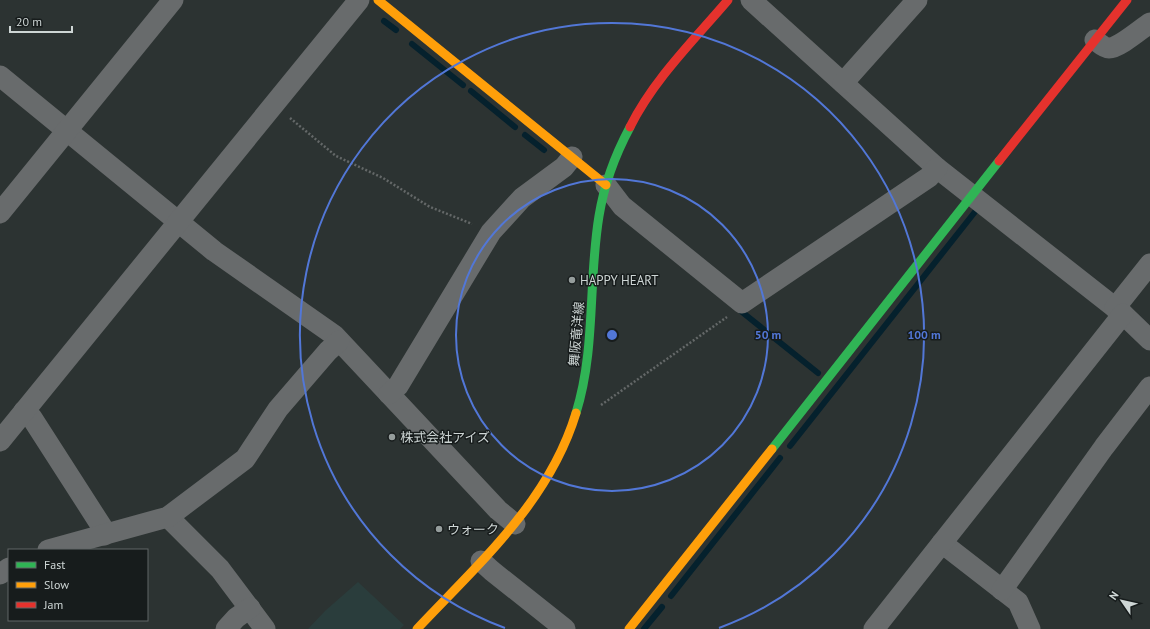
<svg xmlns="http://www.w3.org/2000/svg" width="1150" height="629" font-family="'PT Sans','Noto Sans JP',sans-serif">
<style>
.built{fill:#2a3d3c}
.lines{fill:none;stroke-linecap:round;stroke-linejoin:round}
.stream{stroke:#05212d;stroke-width:6}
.path{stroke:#646868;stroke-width:2.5;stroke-dasharray:2 2;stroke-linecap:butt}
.street{stroke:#686b6c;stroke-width:21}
.fast{stroke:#30b455;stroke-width:9}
.slow{stroke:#ff9f0a;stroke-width:9}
.jam{stroke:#e5322d;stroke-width:9}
.ring{fill:none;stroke:#5277d7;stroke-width:2}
.poi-dot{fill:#959d9c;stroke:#171c1c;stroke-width:1.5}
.labels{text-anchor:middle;stroke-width:3;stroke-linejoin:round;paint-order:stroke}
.poi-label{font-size:13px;fill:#ced6d5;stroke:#171c1c;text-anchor:start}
.street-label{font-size:13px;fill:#ced6d5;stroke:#171c1c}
.centre{fill:#5277d7;stroke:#171c1c;stroke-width:2}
.ring-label{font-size:12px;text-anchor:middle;font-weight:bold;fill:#5277d7;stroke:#171c1c;stroke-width:3;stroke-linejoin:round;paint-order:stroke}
</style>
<rect width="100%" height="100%" fill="#2c3332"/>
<path class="built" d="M358,582L404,625L400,629H308L325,611Z"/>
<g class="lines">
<g class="stream">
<path d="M384,21L396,30"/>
<path d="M412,44L463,85"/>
<path d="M471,91L515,127"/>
<path d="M525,135L544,150"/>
<path d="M742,312L818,373"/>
<path d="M790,446L978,208"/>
<path d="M671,596L780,458"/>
<path d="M644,629L662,607"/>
</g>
<g class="path">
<path d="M290,118L336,156L383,178L430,207L472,224"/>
<path d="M601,405L727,317"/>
</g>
<g class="street">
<path d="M751,0L937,168L1123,314L1150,340"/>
<path d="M1095,40C1099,43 1104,48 1109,48C1119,48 1141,29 1150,23"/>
<path d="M0,76L214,251L334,335L498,510L515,524"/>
<path d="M843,83L917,0"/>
<path d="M606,185L622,206L742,303L929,177L937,168"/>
<path d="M0,213L173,0"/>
<path d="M1115,308L1150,264"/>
<path d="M389,394L398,386L491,232L522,198L564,167L572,157"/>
<path d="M24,411L32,418L102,527L104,535"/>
<path d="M0,441L359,0"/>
<path d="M168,517L220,569L265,629"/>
<path d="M942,543L1018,602L1030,629"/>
<path d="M48,550L168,517L245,459L278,409L328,351L339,341"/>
<path d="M481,561L492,571L565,629"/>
<path d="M0,574L9,568"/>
<path d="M1002,590L1104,447L1150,387"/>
<path d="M226,629L236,618L250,608"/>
<path d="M874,629L1123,314"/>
</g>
<g class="fast">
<path d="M576,413C596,349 588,282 599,216C604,185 615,155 630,127"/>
<path d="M772,449L999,161"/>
</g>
<g class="slow">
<path d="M378,0L606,185"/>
<path d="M417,629C479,563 549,502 576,413"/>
<path d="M629,629L772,449"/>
</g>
<g class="jam">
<path d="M630,127C654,79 694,40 728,0"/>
<path d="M999,161L1127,0"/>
</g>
</g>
<g class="ring">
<circle cx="612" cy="335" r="156"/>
<path d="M505 628A312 312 0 1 1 719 628"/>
</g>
<g class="poi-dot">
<circle cx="572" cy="280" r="4"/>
<circle cx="392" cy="437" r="4"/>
<circle cx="439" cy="529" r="4"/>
</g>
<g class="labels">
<g class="poi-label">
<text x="580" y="285">HAPPY HEART</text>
<text x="400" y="442">株式会社アイズ</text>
<text x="447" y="534">ウォーク</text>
</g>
<g class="street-label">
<text transform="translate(576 334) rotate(-85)" y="5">舞阪竜洋線</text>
</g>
</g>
<circle cx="612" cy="335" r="6" class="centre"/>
<g class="ring-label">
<text x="768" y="339">50 m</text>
<text x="924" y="339">100 m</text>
</g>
<rect x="8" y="549" width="140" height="72" fill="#171c1c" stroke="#606666"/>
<rect x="16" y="562" width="20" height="6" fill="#30b455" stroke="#606666"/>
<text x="44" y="569" font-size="12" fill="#ced6d5">Fast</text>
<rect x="16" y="582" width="20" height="6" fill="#ff9f0a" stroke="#606666"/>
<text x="44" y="589" font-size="12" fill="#ced6d5">Slow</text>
<rect x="16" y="602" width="20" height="6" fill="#e5322d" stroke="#606666"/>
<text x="44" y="609" font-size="12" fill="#ced6d5">Jam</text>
<g transform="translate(1122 601) rotate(304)" stroke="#171c1c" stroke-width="3" paint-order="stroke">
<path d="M0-3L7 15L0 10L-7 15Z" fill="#ced6d5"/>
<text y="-6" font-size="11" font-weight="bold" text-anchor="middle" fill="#ced6d5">N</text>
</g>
<path d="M10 26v6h62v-6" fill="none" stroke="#ced6d5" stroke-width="2"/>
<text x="16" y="26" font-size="12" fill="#ced6d5" stroke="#171c1c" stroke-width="3" paint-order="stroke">20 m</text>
</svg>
